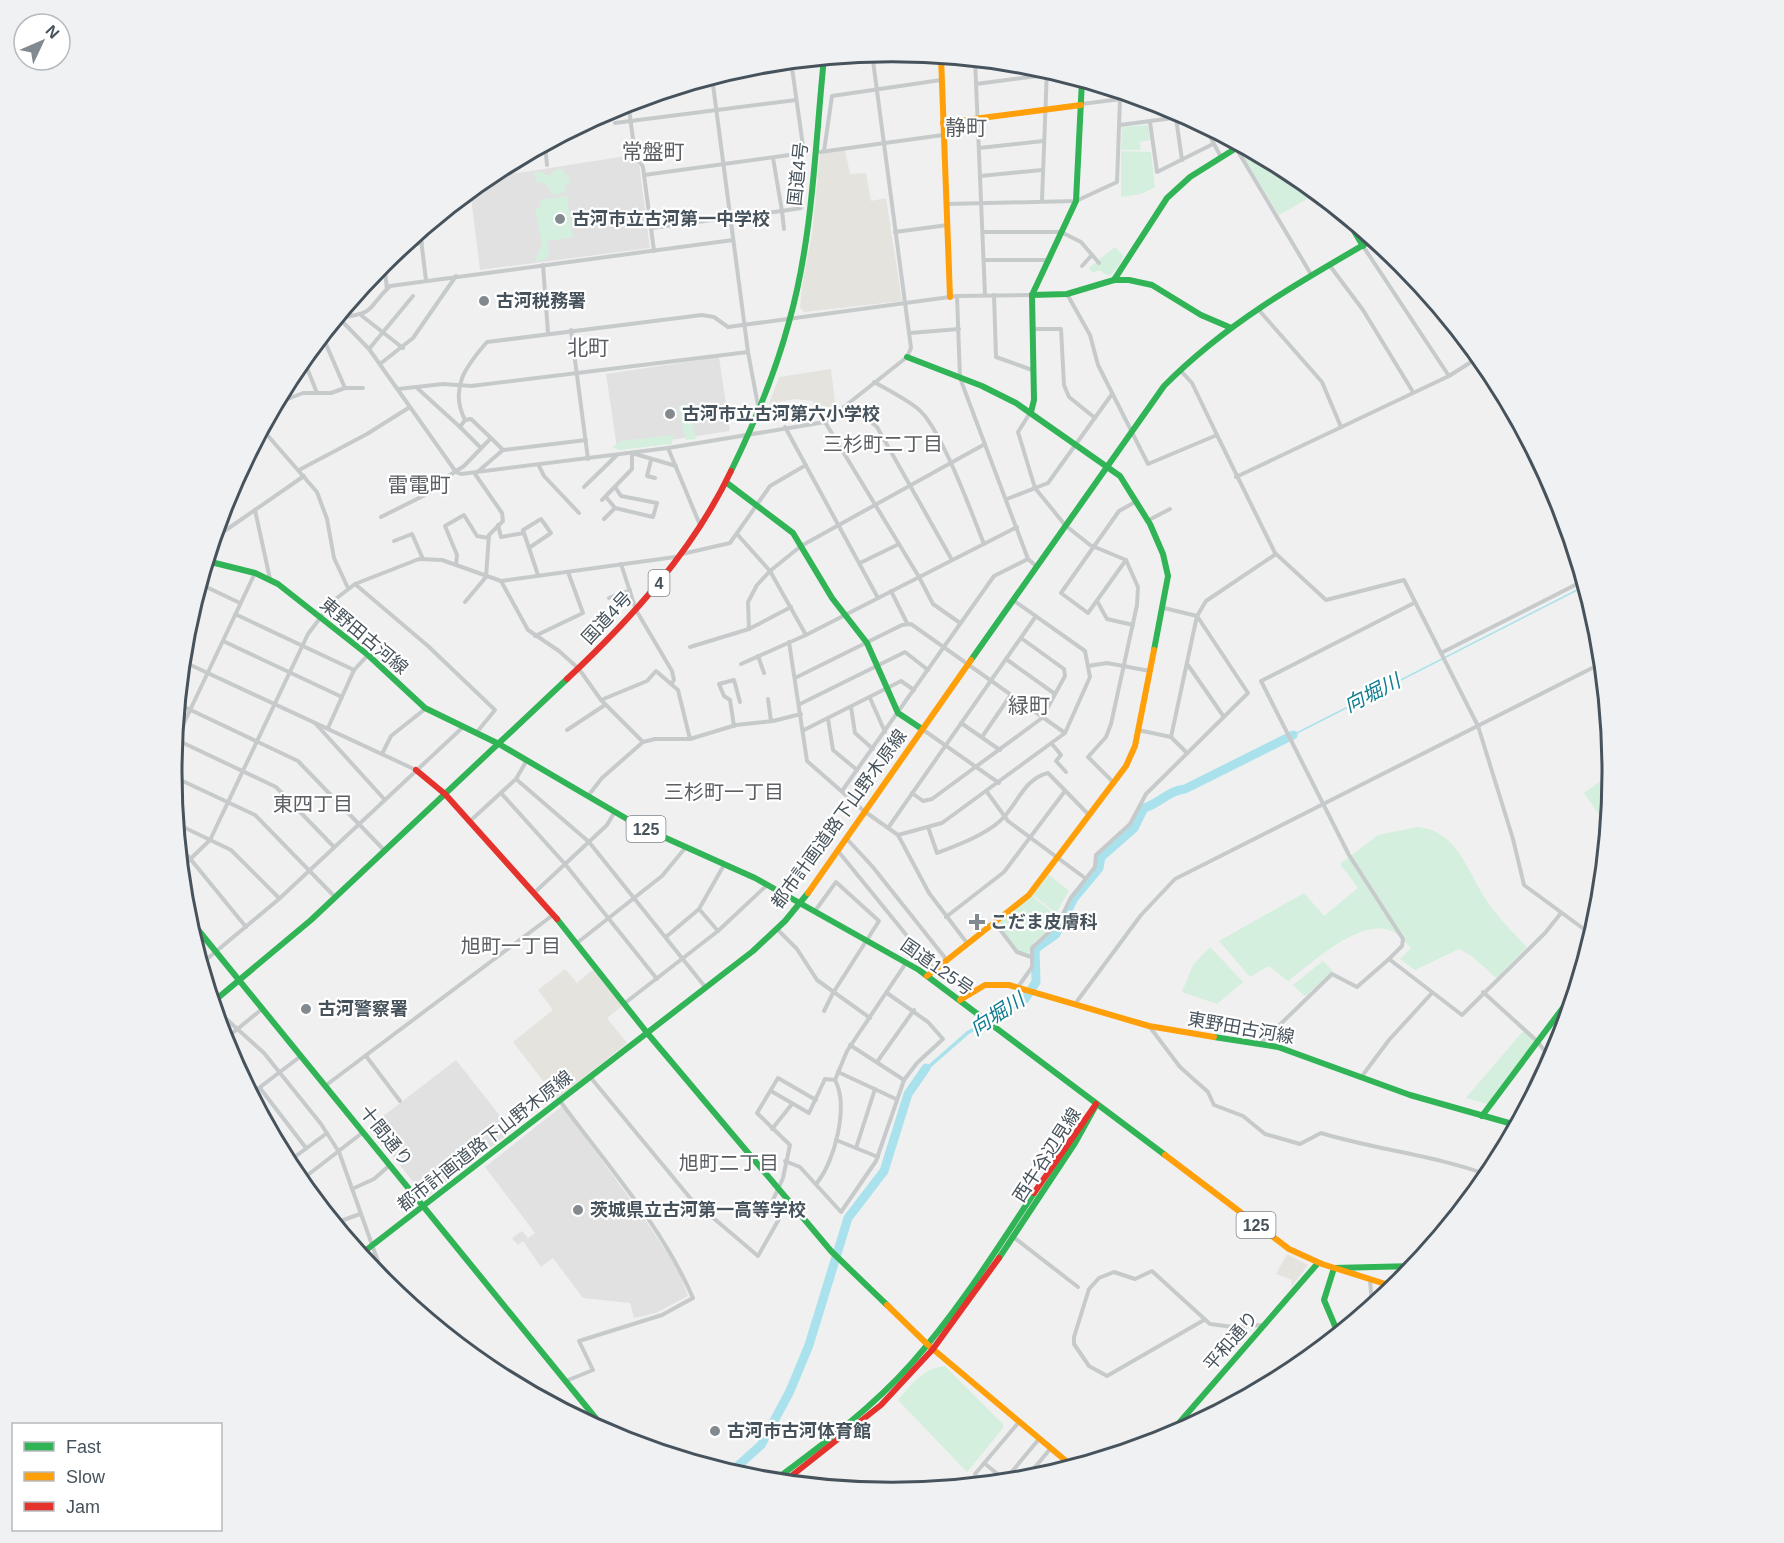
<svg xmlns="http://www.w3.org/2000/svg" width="1784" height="1543" font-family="Arial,'Noto Sans JP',sans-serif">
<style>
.commercial{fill:#e5e3de}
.education{fill:#e2e1e2}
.green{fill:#d4efdd}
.water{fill:#a9e2ec}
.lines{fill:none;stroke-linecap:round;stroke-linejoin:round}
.stream{stroke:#a9e2ec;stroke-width:1.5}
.river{stroke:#a9e2ec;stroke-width:9}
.street{stroke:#c7cacb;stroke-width:4}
.fast{stroke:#30b455;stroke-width:6}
.slow{stroke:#ff9f0a;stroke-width:6}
.jam{stroke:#e5322d;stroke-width:6}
.poi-dot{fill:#828a90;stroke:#fff;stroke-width:2}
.labels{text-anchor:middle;stroke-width:4.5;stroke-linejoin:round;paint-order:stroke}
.shield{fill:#fff;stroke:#7e878d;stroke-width:1.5}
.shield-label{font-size:16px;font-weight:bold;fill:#47535c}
.street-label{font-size:18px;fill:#47535c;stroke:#fff}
.poi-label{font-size:18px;font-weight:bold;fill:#47535c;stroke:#fff;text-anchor:start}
.neighbourhood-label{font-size:20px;fill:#5b5f63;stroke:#fff}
.water-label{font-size:20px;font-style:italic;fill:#0f7d90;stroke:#fff}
.quarter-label{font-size:21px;fill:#5b5f63;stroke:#fff}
.rim{fill:none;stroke:#47535c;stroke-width:3}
</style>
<rect width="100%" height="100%" fill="#f0f0f0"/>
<g class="commercial">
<path d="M845,150L850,174L866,173L871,201L886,198L902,301L804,312L800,308L802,287L812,233L820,153Z"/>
<path d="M831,369L836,411L826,418L825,407L814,408L813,401L795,399L769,404L779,377Z"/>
<path d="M565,969L577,983L594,969L622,1006L607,1018L627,1043L557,1099L513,1042L553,1010L538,990Z"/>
<path d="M1287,1254L1308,1265L1291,1287L1292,1280L1276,1274Z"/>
</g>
<g class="education">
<path d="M633,155L639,163L650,248L480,270L470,190L485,178Z"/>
<path d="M719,357L730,431L617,448L606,374Z"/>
<path d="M456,1060L512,1131L430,1194H423L369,1127Z"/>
<path d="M562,1106L642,1215L678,1269L688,1296L656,1313L634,1318L630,1303L583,1298L553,1258L541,1267L523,1241L518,1245L512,1238L522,1231L528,1238L535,1233L485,1167Z"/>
</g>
<g class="green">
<path d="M1148,125L1150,140L1140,142L1141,150H1121L1122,127Z"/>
<path d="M1242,146L1293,173L1318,193L1279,215L1238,148Z"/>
<path d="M1121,151L1151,152L1155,187L1141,194L1121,197Z"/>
<path d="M557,169L563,170L571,182L566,185L565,191L554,196L546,184L537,182L534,173L540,172L548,176Z"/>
<path d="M567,196L573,237L548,241L549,253L546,259L535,262L542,243L535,210L541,207L540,200Z"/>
<path d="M1115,247L1124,256L1118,267L1109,276L1099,270L1093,273L1089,268Z"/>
<path d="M687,404L696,439L686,440L678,407Z"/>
<path d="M673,435L672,444L619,450L613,447L621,441Z"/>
<path d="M1612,773L1607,826L1584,793Z"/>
<path d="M1417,827C1458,830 1467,872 1487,901C1498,918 1513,932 1527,947L1496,978L1473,957L1459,949L1415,970L1400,959L1411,948C1404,941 1398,933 1389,930C1357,920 1312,963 1288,981L1269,966L1250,977L1219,941L1304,893L1324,916L1358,888L1340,864L1378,835Z"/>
<path d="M1048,874L1069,891L1056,913L1033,895Z"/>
<path d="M1031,895L1056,915L1052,922L1056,925L1035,941L1029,954L1018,951L997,923Z"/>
<path d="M1210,947L1243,982L1217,1004L1182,992L1193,965Z"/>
<path d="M1323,961L1333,971L1305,996L1293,985Z"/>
<path d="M1523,1031L1536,1041L1503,1085L1495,1106L1466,1098Z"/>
<path d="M945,1366L1003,1424V1428L967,1472L898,1400C912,1384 922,1369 945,1366Z"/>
</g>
<path class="water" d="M1031,988L1034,989L1022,1005L969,1034L921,1076L918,1074L967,1031L1020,1003Z"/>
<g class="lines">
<path class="stream" d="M1293,735L1585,586"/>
<g class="river">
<path d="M1025,999L1036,982L1035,949L1056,934L1074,898L1099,868L1101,857L1134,828L1144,808C1159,804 1169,790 1185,789L1293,735"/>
<path d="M731,1472L761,1445L790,1391L809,1345L848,1218L884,1171L908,1094L926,1068"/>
</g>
<g class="street">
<path d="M902,52L903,58"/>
<path d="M975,59L985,295"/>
<path d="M791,61L804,153H808"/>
<path d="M712,77L748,352L759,411"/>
<path d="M976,84L1046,75"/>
<path d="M628,102L635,153L643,167L654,251"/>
<path d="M1081,104L1138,97"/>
<path d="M1176,118L1182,160"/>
<path d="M1150,122L1157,172L1213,144"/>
<path d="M615,123L796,100"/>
<path d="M1120,125L1188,116"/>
<path d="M1204,125L1221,157"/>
<path d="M545,144L547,165"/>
<path d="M979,148L1043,141"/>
<path d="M1236,148L1312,276"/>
<path d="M824,151L832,96L941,80"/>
<path d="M820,152L943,135"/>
<path d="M773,158L782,211L801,208L802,190"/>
<path d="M644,175L804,153"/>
<path d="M980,176L1042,170"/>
<path d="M1042,200L1047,69"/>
<path d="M947,204L1076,201L1117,182L1120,99"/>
<path d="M651,228L782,211L784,229"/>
<path d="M420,231L426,280"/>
<path d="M895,232L948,225"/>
<path d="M983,232H1061L1081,242L1099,263"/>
<path d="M403,245L422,243"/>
<path d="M1363,246L1449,376"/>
<path d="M984,260H1047"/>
<path d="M384,261L387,289"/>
<path d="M543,265L548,333"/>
<path d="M1082,266L1092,255"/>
<path d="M1330,266L1363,310L1413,392"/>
<path d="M1067,294L1090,335L1098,365L1148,464L1217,435L1275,553L1326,600L1404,580L1478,726L1513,839L1524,885L1592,935"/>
<path d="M994,295L996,357L1032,370"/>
<path d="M957,296L960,378L1028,559L1036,566"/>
<path d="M1258,309L1322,382L1341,427"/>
<path d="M362,316L403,348"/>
<path d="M338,317L369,349L456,472L461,474L668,448L825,422L907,357L911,348L872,53"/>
<path d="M340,318C378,312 365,310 390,286L733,240"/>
<path d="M1032,329H1061L1064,385L1069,397L1095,418"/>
<path d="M571,330L588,459"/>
<path d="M910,333L959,329"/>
<path d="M322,335L345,388"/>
<path d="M369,349L413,296"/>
<path d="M303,358L317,393"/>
<path d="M380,364L413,338L456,276"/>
<path d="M1180,370L1192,383L1217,435"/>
<path d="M874,382C888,390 904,398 917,408C940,425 972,514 984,544"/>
<path d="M416,387L460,427"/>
<path d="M398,389L443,384L471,386L748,352"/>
<path d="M849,403L877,427L952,560"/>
<path d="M275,404L303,393H331L345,388H363"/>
<path d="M1030,413L1018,432L1035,488L1065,525L1090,545L1126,560L1138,587L1137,605L1111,724L1106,737L1088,757L1114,783"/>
<path d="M465,420L460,427L481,448"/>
<path d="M825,422L919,577L933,604L960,623"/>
<path d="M785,427L878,598"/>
<path d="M262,429L317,492L327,519L334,558L348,588"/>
<path d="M491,438L471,419L465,420C449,388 466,366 487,342L702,315L714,317L728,327L957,296L1032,295"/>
<path d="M668,448L700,525"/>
<path d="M503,450L586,440"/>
<path d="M651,460L647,476L655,478"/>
<path d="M539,466L544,476L579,513"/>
<path d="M299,470L367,434L410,407"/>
<path d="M1236,477L1449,376L1479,357"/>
<path d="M584,487L617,455"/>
<path d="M606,497L615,508"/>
<path d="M1007,499L1048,483L1112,394"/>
<path d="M602,500L632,469V453L676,466"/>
<path d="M255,510L270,579"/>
<path d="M381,517L429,493L433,486L464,466L491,438L503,450L475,474L502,513L503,521L489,535L486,577L465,602"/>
<path d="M604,519L615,508L653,517L657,503L621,496L615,487"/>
<path d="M1147,521L1170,509"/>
<path d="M498,525L501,537L524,533"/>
<path d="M737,534L770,571L806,635"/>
<path d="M213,539L304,476"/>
<path d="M394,541L412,534L423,559"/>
<path d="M529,548L551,533L541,519L523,530L538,575"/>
<path d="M682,554L730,543L770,486L806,465"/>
<path d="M1126,560L1088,613L1061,593L1119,511L1137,501"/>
<path d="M860,563L899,544"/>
<path d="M621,564L636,610L672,671L674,680L671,684"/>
<path d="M456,565L457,555L445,526L464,515L477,536L489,538"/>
<path d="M501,581L528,630L559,651L579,669L601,700L643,742"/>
<path d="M200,584L240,603"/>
<path d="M355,584L428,646L495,710L477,732"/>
<path d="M891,591L907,623"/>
<path d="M609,598L630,590"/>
<path d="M1097,601L1107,619L1133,625"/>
<path d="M1164,608L1197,616"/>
<path d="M235,614L354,670"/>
<path d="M749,629L748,602L757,585L770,571L801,546L985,444"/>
<path d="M535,636L583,613L568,572"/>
<path d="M223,641L342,697"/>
<path d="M789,642L807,761L864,811L898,835L929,893L967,943"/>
<path d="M690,647L749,629L791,607"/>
<path d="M1441,653L1583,581"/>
<path d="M758,656L764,673"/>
<path d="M1006,659L1055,694"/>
<path d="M182,661L416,770"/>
<path d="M741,664L806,635L1017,527"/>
<path d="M1188,665L1224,717"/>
<path d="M1088,666L1107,663L1150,671"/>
<path d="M795,678L902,625L911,624L1065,733"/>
<path d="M870,698L885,732"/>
<path d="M768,699L771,721"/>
<path d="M601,700L647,681L656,671L678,690L690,739"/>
<path d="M178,704L298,761L384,850"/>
<path d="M800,704L905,652L928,670"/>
<path d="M851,707L855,733L873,749"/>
<path d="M828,719L833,750L857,770"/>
<path d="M315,723L385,800"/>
<path d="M961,723L1000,750"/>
<path d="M734,726L730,700L724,696L719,684L734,680L740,702"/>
<path d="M328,728L354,670L368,655"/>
<path d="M922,729L999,783"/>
<path d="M567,730L605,705"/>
<path d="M804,730L901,681L914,690"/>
<path d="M1138,730L1171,737L1187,753"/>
<path d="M982,737L1010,696"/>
<path d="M1171,737L1197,616L1206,601L1276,554"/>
<path d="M175,739L276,787L334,847"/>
<path d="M174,744L255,573"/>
<path d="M1052,744L1061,755L1056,761L1066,772"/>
<path d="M382,754L391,736L425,709"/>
<path d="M172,776L255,815L335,897"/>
<path d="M516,779L589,842L706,988"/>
<path d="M842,791L994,576L1028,559"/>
<path d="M987,792L1008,821L1085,878"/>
<path d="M501,793L565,864L657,979"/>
<path d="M912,793L923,801L932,799L1042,718L1065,676L1064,669L1021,638"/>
<path d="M588,796L602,778L643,742L655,739H690L736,725L773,721L801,714"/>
<path d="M469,822L516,779L527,760"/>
<path d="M177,824L231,850L279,898"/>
<path d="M928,827L937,853C958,845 983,836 1000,821C1017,806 1023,779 1048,773L1089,815"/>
<path d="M888,828L1036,616"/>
<path d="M898,835L942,823L1065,733L1090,677L1085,651L1013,600"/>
<path d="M846,838L872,866L946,959"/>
<path d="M179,845L246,927"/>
<path d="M838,851L934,969"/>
<path d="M181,868L210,840L308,634L333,601L355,584L419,559L442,560L501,581L675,557"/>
<path d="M534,893L607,825L614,813"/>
<path d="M699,909L718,931"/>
<path d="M815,911L836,882L879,921L833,993L824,1011"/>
<path d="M946,917L1004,872L1065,791"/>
<path d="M995,923L1017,952L1031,957"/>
<path d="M777,929L797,949L817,980L870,1018"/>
<path d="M666,937L699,909L724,865"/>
<path d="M577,943L662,876L686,847"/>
<path d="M1389,959L1402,946L1403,939L1349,855L1261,681L1414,603"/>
<path d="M201,964L279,899L462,728"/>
<path d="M1018,987L1032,967V948L1059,923L1070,899L1095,867L1096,855L1130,824L1146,794L1248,693L1197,616"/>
<path d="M1483,992L1537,1041L1551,1059"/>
<path d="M625,1003L718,931L766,886"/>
<path d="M1075,1004L1141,915L1175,879L1602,663"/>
<path d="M214,1008L264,1053L321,1124L339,1152L386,1284"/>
<path d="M1558,1015L1566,1020"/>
<path d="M1149,1026L1180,1067L1208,1092L1214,1105L1243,1116L1265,1134L1300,1144L1321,1133C1377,1150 1433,1155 1488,1175"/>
<path d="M224,1040L262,1009"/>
<path d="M1260,1044L1332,974L1357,987L1389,959L1462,1015L1545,933L1561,913"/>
<path d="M850,1045L904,1080"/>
<path d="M366,1056L400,1101"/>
<path d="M877,1062L914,1010"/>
<path d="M838,1072L896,1099"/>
<path d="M1362,1076L1389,1040L1431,994"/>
<path d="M591,1078L691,1199L758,1256L779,1219L768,1211L783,1178L790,1145L757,1113L778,1078L816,1100"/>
<path d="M325,1086L553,915"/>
<path d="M260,1088L306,1148"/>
<path d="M771,1091L809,1113L825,1079L835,1080L847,1051L906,963"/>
<path d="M251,1094L301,1056"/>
<path d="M560,1101C606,1164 662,1226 693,1298L662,1315L579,1341L593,1370L566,1381"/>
<path d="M772,1129L792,1104"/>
<path d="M836,1140L878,1157"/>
<path d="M856,1148L875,1089"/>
<path d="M785,1161L800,1167L841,1212L876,1161L904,1080L917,1063L943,1039L928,1022L887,993"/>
<path d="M288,1162L327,1133"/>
<path d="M301,1180L311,1194"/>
<path d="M300,1181L362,1133"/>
<path d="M816,1184C835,1162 849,1106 835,1080"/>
<path d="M352,1189L374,1179L390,1165"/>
<path d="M335,1223L360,1214"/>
<path d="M1012,1236L1078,1287"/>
<path d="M1370,1280L1372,1305"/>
<path d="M1204,1320L1107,1376L1089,1366L1074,1344V1337L1089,1289L1099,1278L1114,1272L1135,1279L1152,1271L1210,1324L1233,1327L1263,1325"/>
<path d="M984,1463L1005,1480"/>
<path d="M1025,1479L1051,1448"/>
<path d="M1005,1480L1039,1439"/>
<path d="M978,1484L975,1474L1019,1422"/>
</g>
<g class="fast">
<path d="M1345,216L1363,246"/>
<path d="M1114,280L1167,198L1190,177L1241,145"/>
<path d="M1032,295L1067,294L1114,280H1129L1152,285L1201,315L1229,327"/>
<path d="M907,357L982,386L1016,403L1120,476L1150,524L1163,554L1168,576L1154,650"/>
<path d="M1031,412L1034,400L1032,295L1076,201L1082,80"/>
<path d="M731,471C755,422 775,374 789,322C813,237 815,145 824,58"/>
<path d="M727,483L793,533L832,598L867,643L898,713L922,729"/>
<path d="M207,561L255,573L278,584L368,655L425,708L499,744"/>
<path d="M971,660L1164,386C1225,324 1299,282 1374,239"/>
<path d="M499,744L639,826L755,878L919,970L1165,1155"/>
<path d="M186,915L607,1432"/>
<path d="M557,919L648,1034L831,1251L887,1305"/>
<path d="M213,1002L311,920L567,679"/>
<path d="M1214,1037L1278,1047L1410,1095L1516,1125"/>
<path d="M1482,1116L1574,993"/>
<path d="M361,1254L753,951L785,921L808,893"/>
<path d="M999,1258L1075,1143L1095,1107"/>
<path d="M1338,1333L1324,1300L1334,1268L1414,1266"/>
<path d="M1166,1438L1318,1263"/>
<path d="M775,1480C822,1445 871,1409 911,1364C958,1311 995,1252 1034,1193"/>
</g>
<g class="slow">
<path d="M941,56L950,297"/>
<path d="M943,123L1081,105"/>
<path d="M808,893L971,660"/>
<path d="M927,976L1029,895L1126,766L1135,746L1154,650"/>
<path d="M960,1000L985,985H1009L1149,1026L1214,1037"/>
<path d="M1165,1155L1289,1249L1322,1264L1395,1287"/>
<path d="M887,1305L927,1344L1072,1466"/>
</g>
<g class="jam">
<path d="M567,679C631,619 693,551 731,471"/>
<path d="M416,770L445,794L557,919"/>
<path d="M1034,1193L1096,1104"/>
<path d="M785,1481L881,1405L933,1349L999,1258"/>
</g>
</g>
<g class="poi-dot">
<circle cx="560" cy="219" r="6"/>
<circle cx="484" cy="301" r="6"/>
<circle cx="670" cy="414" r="6"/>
<path d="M974 913h6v6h6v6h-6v6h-6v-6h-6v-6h6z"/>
<circle cx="306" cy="1009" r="6"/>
<circle cx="578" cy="1210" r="6"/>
<circle cx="715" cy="1431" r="6"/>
</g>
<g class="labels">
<g class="shield">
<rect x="648.5" y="570" width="21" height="26" rx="4.5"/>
<rect x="626.5" y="816" width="39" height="26" rx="4.5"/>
<rect x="1236.5" y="1212" width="39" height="26" rx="4.5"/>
</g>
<g class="shield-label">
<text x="659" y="589">4</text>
<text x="646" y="835">125</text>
<text x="1256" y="1231">125</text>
</g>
<g class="street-label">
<text transform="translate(798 174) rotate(-84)" y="6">国道4号</text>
<text transform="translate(607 618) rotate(-47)" y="6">国道4号</text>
<text transform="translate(364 636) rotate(40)" y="6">東野田古河線</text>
<text transform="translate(839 819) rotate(-54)" y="6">都市計画道路下山野木原線</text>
<text transform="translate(937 967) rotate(35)" y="6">国道125号</text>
<text transform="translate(1241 1028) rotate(10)" y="6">東野田古河線</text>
<text transform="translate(386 1136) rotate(51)" y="6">十間通り</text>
<text transform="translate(485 1141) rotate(-38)" y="6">都市計画道路下山野木原線</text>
<text transform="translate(1047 1155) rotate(-57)" y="6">西牛谷辺見線</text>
<text transform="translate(1231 1341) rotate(-49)" y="6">平和通り</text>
</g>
<g class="poi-label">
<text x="572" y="225">古河市立古河第一中学校</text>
<text x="496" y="307">古河税務署</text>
<text x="682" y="420">古河市立古河第六小学校</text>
<text x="990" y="928">こだま皮膚科</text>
<text x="318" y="1015">古河警察署</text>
<text x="590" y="1216">茨城県立古河第一高等学校</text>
<text x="727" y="1437">古河市古河体育館</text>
</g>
<g class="neighbourhood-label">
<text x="883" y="451">三杉町二丁目</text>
<text x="724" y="799">三杉町一丁目</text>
<text x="313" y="811">東四丁目</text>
<text x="511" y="953">旭町一丁目</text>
<text x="729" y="1170">旭町二丁目</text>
</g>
<g class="water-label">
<text transform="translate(1372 693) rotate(-27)" y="7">向堀川</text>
<text transform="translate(997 1014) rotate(-33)" y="7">向堀川</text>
</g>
<g class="quarter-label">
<text x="966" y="135">静町</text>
<text x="653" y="159">常盤町</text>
<text x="588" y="355">北町</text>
<text x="419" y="492">雷電町</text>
<text x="1029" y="713">緑町</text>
</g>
</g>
<path d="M0 0H1784V1543H0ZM182 772a710 710 0 1 1 1420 0a710 710 0 1 1-1420 0Z" fill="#f0f1f2" fill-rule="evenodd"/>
<path class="rim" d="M182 772a710 710 0 1 1 1420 0a710 710 0 1 1-1420 0Z"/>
<rect x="12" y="1423" width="210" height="108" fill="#ffffff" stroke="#b5babe" stroke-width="1.5"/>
<rect x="24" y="1442" width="30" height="9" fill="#30b455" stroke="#b5babe" stroke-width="1.5"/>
<text x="66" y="1453" font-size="18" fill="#47535c">Fast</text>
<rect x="24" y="1472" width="30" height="9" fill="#ff9f0a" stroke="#b5babe" stroke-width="1.5"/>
<text x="66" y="1483" font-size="18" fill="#47535c">Slow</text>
<rect x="24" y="1502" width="30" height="9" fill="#e5322d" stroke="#b5babe" stroke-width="1.5"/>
<text x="66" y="1513" font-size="18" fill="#47535c">Jam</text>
<g transform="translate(42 42) rotate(46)"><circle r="28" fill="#ffffff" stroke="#b5babe" stroke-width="1.5"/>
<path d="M0-4.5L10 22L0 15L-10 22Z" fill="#828a90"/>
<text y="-9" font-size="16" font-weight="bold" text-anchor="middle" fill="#47535c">N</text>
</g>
</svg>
